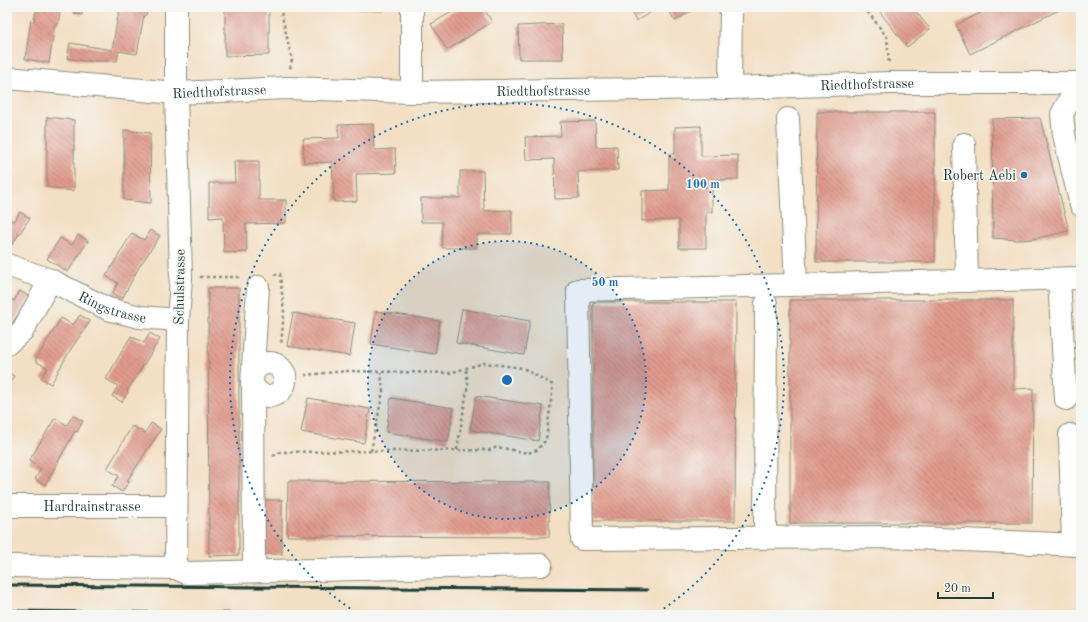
<svg xmlns="http://www.w3.org/2000/svg" width="1088" height="622" font-family="'Old Standard TT',serif">
<style>
.building{fill:url(#building-back-hatch)}
.lines{fill:none;stroke-linecap:round;stroke-linejoin:round}
.minor-casing{stroke:#898e7c;stroke-width:24}
.path{stroke:#898e7c;stroke-width:2.5;stroke-dasharray:3 3;stroke-linecap:butt}
.minor{stroke:#fff;stroke-width:22}
.rail{stroke:#1f3d34;stroke-width:3}
.ring{fill:none;stroke:#1f6fb2;stroke-width:2;stroke-dasharray:2 4}
.poi-dot{fill:#1f6fb2;stroke:#f6f6f2;stroke-width:1.5}
.labels{text-anchor:middle;stroke-width:3.5;stroke-linejoin:round;paint-order:stroke}
.street-label{font-size:14px;fill:#1f3d34;stroke:#f6f6f2}
.poi-label{font-size:14px;fill:#1f3d34;stroke:#f6f6f2;text-anchor:end}
.centre{fill:#1f6fb2;stroke:#f6f6f2;stroke-width:2}
.ring-label{font-size:12px;text-anchor:middle;font-weight:bold;fill:#1f6fb2;stroke:#f6f6f2;stroke-width:3.5;stroke-linejoin:round;paint-order:stroke}
</style>
<defs>
<pattern id="building-back-hatch" width="6" height="6" patternUnits="userSpaceOnUse"><rect width="6" height="6" fill="#e09a8c"/><path d="M-1 5l2 2M0 0l6 6M5-1l2 2" fill="none" stroke="#b57f73"/></pattern>
</defs>
<rect width="100%" height="100%" fill="#f6f6f2"/>
<filter id="ink" filterUnits="userSpaceOnUse"><feTurbulence type="fractalNoise" baseFrequency=".025" numOctaves="2"/><feDisplacementMap in="SourceGraphic" scale="8" xChannelSelector="R" yChannelSelector="G"/><feConvolveMatrix kernelMatrix="1 2 1 2 8 2 1 2 1" color-interpolation-filters="sRGB"/></filter>
<filter id="wash" filterUnits="userSpaceOnUse"><feTurbulence type="fractalNoise" baseFrequency=".012" numOctaves="4" result="noise"/><feDisplacementMap in="SourceGraphic" scale="16" xChannelSelector="R" yChannelSelector="G"/><feGaussianBlur stdDeviation="0.9" result="paint"/><feColorMatrix in="noise" values="0 0 0 0 0 0 0 0 0 0 0 0 0 0 0 0 0 1.4 0 .05"/><feComposite in="paint" operator="in"/></filter>
<g filter="url(#wash)">
<rect width="100%" height="100%" fill="#f3dfc3"/>
<g id="blocks">
<g class="building">
<path d="M37,7H61L58,24H55L49,63L25,59L31,20L34,21Z"/>
<path d="M75,7H83L82,15L74,13Z"/>
<path d="M122,7H148L146,15H144L137,54L119,51L117,61H85L67,58L70,43L112,50L119,10L121,11Z"/>
<path d="M225,7H269V55L225,56Z"/>
<rect x="314" y="7" width="67" height="2"/>
<path d="M461,7H483L492,22L447,50L431,24Z"/>
<path d="M628,7H665L656,12L655,10L636,21Z"/>
<path d="M667,7H697L675,21Z"/>
<path d="M876,7H912L930,29L907,47Z"/>
<path d="M992,7H1059L1061,9L970,54L956,25Z"/>
<path d="M562,24L563,59H519L518,26Z"/>
<path d="M817,112H935V262H816Z"/>
<path d="M47,117L74,120V191L47,187Z"/>
<path d="M1040,118L1069,231L1033,239L1017,240L993,238L992,119Z"/>
<path d="M595,121L596,147L617,146L618,170L578,172L579,198L555,199L554,159L526,160L525,137L561,136L560,122Z"/>
<path d="M373,124L374,150L395,149L396,173L356,174L357,201L334,202L332,162L304,163L303,139L339,138L338,125Z"/>
<path d="M701,126V156L738,155V179L712,180V212H706V248H679V220L642,221V191L669,190V154H675V127Z"/>
<path d="M124,130L150,133L151,203L124,200Z"/>
<path d="M234,161H259V200H286V223L246,224L247,252L224,253L223,217L209,218V183H235Z"/>
<path d="M460,171H483L484,211L512,210V234H477V248H442V222H421V198H460Z"/>
<path d="M20,212L30,218L9,249L7,248V218L14,222Z"/>
<path d="M150,230L160,236L139,267L122,299L112,294L118,283L106,276L132,233L144,240Z"/>
<path d="M78,235L88,241L68,272L47,259L60,238L72,245Z"/>
<path d="M208,288H239V555L209,556Z"/>
<path d="M20,291L30,297L9,328L7,326V297L14,301Z"/>
<path d="M790,300H1013V389L1033,388L1032,523H790Z"/>
<path d="M593,302H736L735,521H593Z"/>
<path d="M462,309L530,321L524,355L456,343Z"/>
<path d="M376,311L440,321L435,354L371,344Z"/>
<path d="M293,313L355,323L350,356L287,346Z"/>
<path d="M80,315L90,321L69,352L51,384L41,378L48,368L35,361L61,318L73,325Z"/>
<path d="M150,333L160,339L127,391L128,392L122,402L112,396L118,386L106,379L131,336L144,343Z"/>
<path d="M7,372L14,376L7,387Z"/>
<path d="M476,396L543,406L538,441L470,430Z"/>
<path d="M308,398L370,409L364,443L301,432Z"/>
<path d="M391,398L454,408L448,442L386,432Z"/>
<path d="M73,415L83,421L77,432L75,431L45,485L35,479L41,469L29,461L55,418L67,425Z"/>
<path d="M151,423L161,429L127,481L129,482L122,492L112,486L119,476L107,469L132,426L145,433Z"/>
<path d="M288,481L550,482L549,537L287,536Z"/>
<rect x="265" y="500" width="17" height="54"/>
</g>
</g>
</g>
<g filter="url(#ink)">
<use href="#blocks" fill-opacity="0" stroke="#898e7c" stroke-width="1"/>
<g class="lines">
<g class="minor-casing">
<g id="minor">
<path d="M176,7V93L181,278L178,320L176,568"/>
<path d="M412,7V92"/>
<path id="s1" d="M7,78L176,93L287,88L412,92L730,88L890,83H1081"/>
<path d="M1079,83L1062,114L1064,135L1081,205"/>
<path d="M730,88L731,7"/>
<path d="M788,119L796,284"/>
<path d="M964,144L967,281"/>
<path id="s2" d="M7,265L50,280L108,309L140,317L178,320"/>
<path d="M1081,278L578,290L582,539L889,537L1081,545"/>
<path d="M1059,279L1066,399"/>
<path d="M7,344L23,330L50,280"/>
<path d="M253,372C263,359 278,360 285,375C288,397 260,405 252,383L258,287"/>
<path d="M253,388L254,571"/>
<path d="M1070,435L1073,545"/>
<path id="s3" d="M7,506H176"/>
<path d="M765,538L766,304"/>
<path d="M7,566L176,568L187,573L541,565"/>
</g>
</g>
<g class="path">
<path d="M280,7L292,60L290,69"/>
<path d="M864,7L887,37L889,64"/>
<path d="M274,275L280,274L284,312L281,345"/>
<path d="M200,277H241"/>
<path d="M457,450L468,384L466,368"/>
<path d="M371,451L383,391L381,372"/>
<path d="M273,456L280,452L491,450L497,447L528,453L537,450L546,440L553,385L523,368L484,363L450,373L347,371L305,375"/>
</g>
<use href="#minor" class="minor"/>
<g class="rail">
<path d="M7,585L647,590"/>
<path d="M7,611L364,615"/>
</g>
</g>
</g>
<circle cx="507" cy="380" r="139" fill="#1f6fb2" fill-opacity=".12"/>
<g class="ring">
<circle cx="507" cy="380" r="139"/>
<path d="M360 615A277 277 0 1 1 654 615"/>
</g>
<circle class="poi-dot" cx="1024" cy="175" r="4"/>
<g class="labels">
<g class="street-label">
<text dy="5" stroke="none"><textPath href="#s1" startOffset="861">Riedthofstrasse</textPath></text>
<text dy="5" stroke="none"><textPath href="#s1" startOffset="537">Riedthofstrasse</textPath></text>
<text dy="5" stroke="none"><textPath href="#s1" startOffset="213">Riedthofstrasse</textPath></text>
<text transform="translate(179 287) rotate(-89)" y="5">Schulstrasse</text>
<text dy="5" stroke="none"><textPath href="#s2" startOffset="114">Ringstrasse</textPath></text>
<text dy="5" stroke="none"><textPath href="#s3" startOffset="85">Hardrainstrasse</textPath></text>
</g>
<g class="poi-label">
<text x="1016" y="180">Robert Aebi</text>
</g>
</g>
<circle cx="507" cy="380" r="6" class="centre"/>
<g class="ring-label">
<text x="703" y="188">100 m</text>
<text x="605" y="286">50 m</text>
</g>
<rect width="1088" height="622" fill="none" stroke="#f6f6f2" stroke-width="24"/>
<path d="M938 592v6h55v-6" fill="none" stroke="#1f3d34" stroke-width="2"/>
<text x="944" y="592" font-size="12" fill="#1f3d34" stroke="#f6f6f2" stroke-width="3" paint-order="stroke">20 m</text>
</svg>
